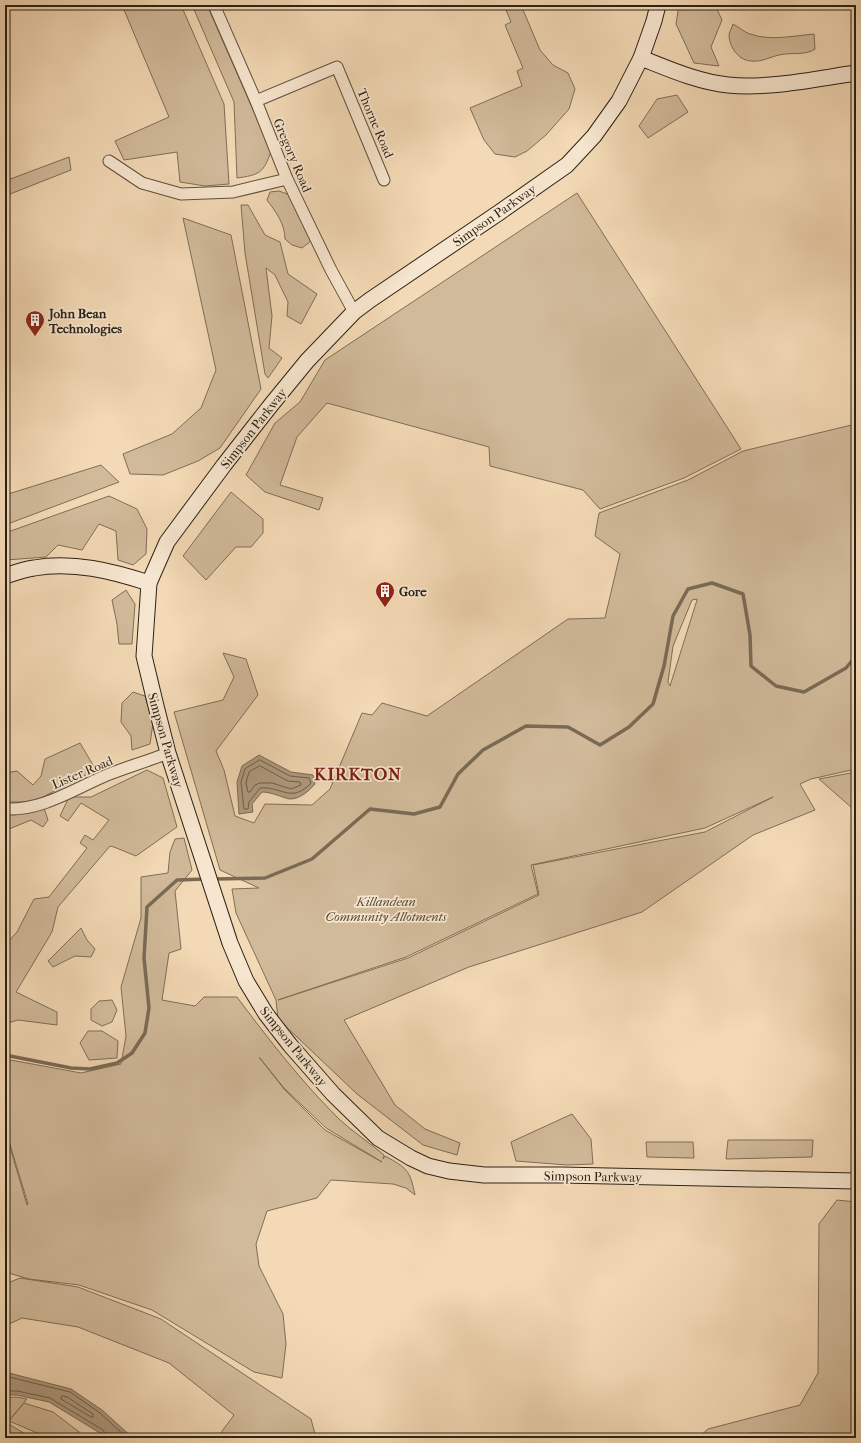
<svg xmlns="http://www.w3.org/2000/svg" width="861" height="1443" font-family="'IM FELL French Canon',serif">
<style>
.green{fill:#d1ba9a;stroke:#7e6e58;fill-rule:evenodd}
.water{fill:#af9a7f;stroke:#7a6a55}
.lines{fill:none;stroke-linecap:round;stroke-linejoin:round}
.shore{stroke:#6d5e4a;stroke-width:1}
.stream{stroke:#7a6a55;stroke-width:3.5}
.street-casing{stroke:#5d4f3d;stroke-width:13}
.secondary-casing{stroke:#2b2115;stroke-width:17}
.street{stroke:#f7e6cf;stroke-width:11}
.secondary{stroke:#f7e6cf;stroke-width:15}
.labels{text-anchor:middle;stroke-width:3.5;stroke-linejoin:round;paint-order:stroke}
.street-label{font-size:13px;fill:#2b2115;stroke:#f7e6cf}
.poi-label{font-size:13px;font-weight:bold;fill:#2b2115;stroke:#f7e6cf;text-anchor:start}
.park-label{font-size:13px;font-style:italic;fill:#544736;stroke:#f7e6cf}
.district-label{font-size:17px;font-weight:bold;letter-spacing:1px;fill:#7a1f14;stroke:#f7e6cf}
</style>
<rect width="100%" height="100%" fill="#f3d9b5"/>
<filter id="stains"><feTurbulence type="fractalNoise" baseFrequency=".005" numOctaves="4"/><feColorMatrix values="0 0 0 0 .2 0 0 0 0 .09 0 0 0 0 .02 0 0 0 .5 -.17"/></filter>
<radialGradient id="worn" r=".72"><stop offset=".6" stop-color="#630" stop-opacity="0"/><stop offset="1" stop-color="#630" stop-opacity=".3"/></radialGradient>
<g class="green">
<path d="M122,5H181L224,104L229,184L205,186L180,182L177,152L124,160L115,141L169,117Z"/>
<path d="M192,5H207L271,151C264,173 259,175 237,178L234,102Z"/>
<path d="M504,5H521L540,50L553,65L568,73L575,89L569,109L546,135L527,151L515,157L495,154L484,140L470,108L522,86L517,71L523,68L505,25L511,22Z"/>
<path d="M679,5H715L722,20L711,47L719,66L694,63L676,24Z"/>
<path d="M733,24C739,27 744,32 750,34C770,41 793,36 814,34L815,49C805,56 791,52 779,55C770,57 762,62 752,61C739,61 730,48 729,36C729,32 732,28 733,24Z"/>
<path d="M677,95L688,112L648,138L639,126L657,99Z"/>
<path d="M69,157L71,170L5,196V181Z"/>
<path d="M279,191L290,195L311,241L302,248L292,245L285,239C285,224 276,212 267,200L270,192Z"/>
<path d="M577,193L741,449L684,478L600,509L583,490L490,466L489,447L327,403L297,437L280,485L323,498L319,510L265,492L246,475L275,423L300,402L325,360Z"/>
<path d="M241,205H248L265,235L280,242L288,274L317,294L301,324L287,316L288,302L275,275L266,268L272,316L269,348L282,358L268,378L265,374L245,253Z"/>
<path d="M183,218L231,235L261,389L220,448L198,461L163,475L130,474L123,454L172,434L201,408L216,370Z"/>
<path d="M856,424V769L811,779L800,784L815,810L753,835L642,912L469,967L344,1020L395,1105L425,1129L460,1143L457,1155L423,1145L357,1094L278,1019L276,1000L236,913L232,889L259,888L220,870L174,712L223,700L234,677L223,653L246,659L258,695L216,751L224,770L235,816L254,823L265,804L312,805L330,789L362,713L372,715L382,703L427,716L568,619L605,618L620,554L595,536L599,513L688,480L743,451ZM697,599V600L670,686L668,682L673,646L692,600ZM773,797L705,832L533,865L539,895L408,958L278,1000L406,957L538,894L531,865L705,828Z"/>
<path d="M101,465L119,482L5,525V495Z"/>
<path d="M231,492L263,519V533L251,547H236L206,580L183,556Z"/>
<path d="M109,496L137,509L147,529L146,554L133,565L118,560L116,531L99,524L82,550L58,545L46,557L6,560L5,533Z"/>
<path d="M126,590L135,604L132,644H119L117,624L112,600Z"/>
<path d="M133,692L145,696L153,723L150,744L132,750L131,736L121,722L122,703Z"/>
<path d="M80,743L96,770L33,802H5V773L17,771L33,785L41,776L45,759Z"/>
<path d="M147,770L163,778L177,827L136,856L114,847L110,846L58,907L52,932L16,992L57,1012V1025L18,1020L5,1024V945L17,932L34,899L49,897L87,848L80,843L85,835L93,840L109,820L81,803L68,821L60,816L69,797H91Z"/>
<path d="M856,772V810L852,808L819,779Z"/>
<path d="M44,808L48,820L43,827L31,820L9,829L5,827V814L15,815Z"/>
<path d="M184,838L192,870L175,891L181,949L169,953L162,1000L195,1006L204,997H237C269,1040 301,1081 339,1119C353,1132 370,1143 384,1155L383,1159L385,1156C407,1168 410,1170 415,1195L406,1188L393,1184L331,1180L317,1198L267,1211L256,1244L259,1266L283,1314L286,1344L282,1378L254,1372L152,1310L79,1285L29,1279L5,1272V1130L27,1205L28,1204L5,1128V1059L81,1073L121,1064L126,1036L121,987L141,918V877L168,873L170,852L175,839ZM259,1057L284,1088L326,1128L382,1162L325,1130L284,1089Z"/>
<path d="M81,928L87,940L95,949L91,957L75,956L53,967L48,961Z"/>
<path d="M112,1000L117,1010L112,1022L102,1026L91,1020V1009L99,1001Z"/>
<path d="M88,1031H102L118,1041L117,1058L89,1060L80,1043Z"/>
<path d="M572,1114L591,1139L593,1164L567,1165L516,1161L511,1142Z"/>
<path d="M728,1140H813L812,1157L726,1159Z"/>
<path d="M646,1142H693L694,1158L647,1157Z"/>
<path d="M837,1200L856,1202V1438H812L802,1433H751L740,1438H698L708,1429L800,1405L818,1373L819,1224Z"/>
<path d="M20,1278L78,1287L161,1319L311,1419L316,1438H217L234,1415L169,1363L78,1327L22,1318L5,1326V1284Z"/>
<path d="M16,1397L27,1399L7,1423L32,1438H5V1398Z"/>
<path d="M24,1403L53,1412L87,1438H49L9,1421Z"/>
</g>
<g class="water">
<path d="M259,755L291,772L313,775L315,784C309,791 300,799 290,799C283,798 272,792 262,792L252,804L253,812L239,814L237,782L242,766Z"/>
<path d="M5,1372L71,1389L102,1410L133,1438H104L100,1433L49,1402L17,1395H5Z"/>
</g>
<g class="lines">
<g class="shore">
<path d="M260,760L290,776L309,778L311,783C291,804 282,786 260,788L249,802L248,809H244L241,782L245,769Z"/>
<path d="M260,766L288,781L300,782L301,785L291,789L272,783H260L255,785L250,792H248L246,783L249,772Z"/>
<path d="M5,1376L70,1392L100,1413L127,1438"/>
<path d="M5,1391H17L50,1398L103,1430L106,1435L107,1438"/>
<path d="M63,1396L67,1397L93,1414V1417H91L61,1399V1397Z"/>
</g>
<g class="stream">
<path d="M214,879L265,878L312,859L370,809L414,814L440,807L458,774L483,750L526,726L568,727L600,745L629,727L653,704L664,666L673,616L688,589L712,583L743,594L750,635L751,666L776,686L804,692L846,668L856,656"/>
<path d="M5,1055L71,1068L90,1069L117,1063L132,1053L145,1033L149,1008L144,958L147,907L177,880L205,879"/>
</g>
<g class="street-casing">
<g id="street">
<path d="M214,5L256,101L287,179L331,270L354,312"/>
<path d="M256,101L337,67L384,180"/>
<path d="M109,161L142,183L181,194L233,192L287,179"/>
<path d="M5,809C42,811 74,789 107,775C127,767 148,761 168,753"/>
</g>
</g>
<g class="secondary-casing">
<g id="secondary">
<path d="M658,5L654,21L641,58L619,101L594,136L567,165L500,212L370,300L354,312L307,361L271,405L224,465L167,542L149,583L144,656L156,706L168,753L230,943L246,981L266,1014L290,1045L333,1094L378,1138L411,1158L428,1166L449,1171L484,1175H561L856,1181"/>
<path d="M641,58C669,69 698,82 728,85C769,89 815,79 856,73"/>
<path d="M5,576C14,573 25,569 34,568C73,561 112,571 149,583"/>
</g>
</g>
<use href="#street" class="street"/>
<use href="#secondary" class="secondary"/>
</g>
<defs>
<g id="building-pin" transform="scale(1)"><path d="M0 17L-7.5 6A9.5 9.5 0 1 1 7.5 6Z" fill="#8f2418" stroke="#f7e6cf"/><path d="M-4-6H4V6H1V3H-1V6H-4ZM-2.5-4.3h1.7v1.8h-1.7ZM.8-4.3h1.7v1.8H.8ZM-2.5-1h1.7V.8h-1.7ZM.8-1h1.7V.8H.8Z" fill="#fff"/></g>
</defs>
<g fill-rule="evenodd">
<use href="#building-pin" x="35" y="320"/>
<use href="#building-pin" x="385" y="591"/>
</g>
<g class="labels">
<g class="street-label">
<text transform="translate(376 123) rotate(67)" y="5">Thorne Road</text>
<text transform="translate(293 155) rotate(67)" y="5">Gregory Road</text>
<text transform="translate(494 215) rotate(-35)" y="5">Simpson Parkway</text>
<text transform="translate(253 428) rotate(-52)" y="5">Simpson Parkway</text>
<text transform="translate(166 740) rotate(74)" y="5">Simpson Parkway</text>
<text transform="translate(82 772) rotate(-23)" y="5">Lister Road</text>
<text transform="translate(294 1046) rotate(51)" y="5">Simpson Parkway</text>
<text transform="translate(593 1176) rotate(1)" y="5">Simpson Parkway</text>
</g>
<g class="poi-label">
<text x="49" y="318">John Bean<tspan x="49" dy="15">Technologies</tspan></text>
<text x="399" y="596">Gore</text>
</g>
<g class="park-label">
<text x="386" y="906">Killandean<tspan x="386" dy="15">Community Allotments</tspan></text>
</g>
<g class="district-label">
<text x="358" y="780">KIRKTON</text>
</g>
</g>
<rect width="861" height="1443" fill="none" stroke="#f3d9b5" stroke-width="20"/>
<rect x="6" y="6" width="849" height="1431" fill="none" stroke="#2b2115" stroke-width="2"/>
<rect x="10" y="10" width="841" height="1423" fill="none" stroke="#2b2115"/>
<rect width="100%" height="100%" filter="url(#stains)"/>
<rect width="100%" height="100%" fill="url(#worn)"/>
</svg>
